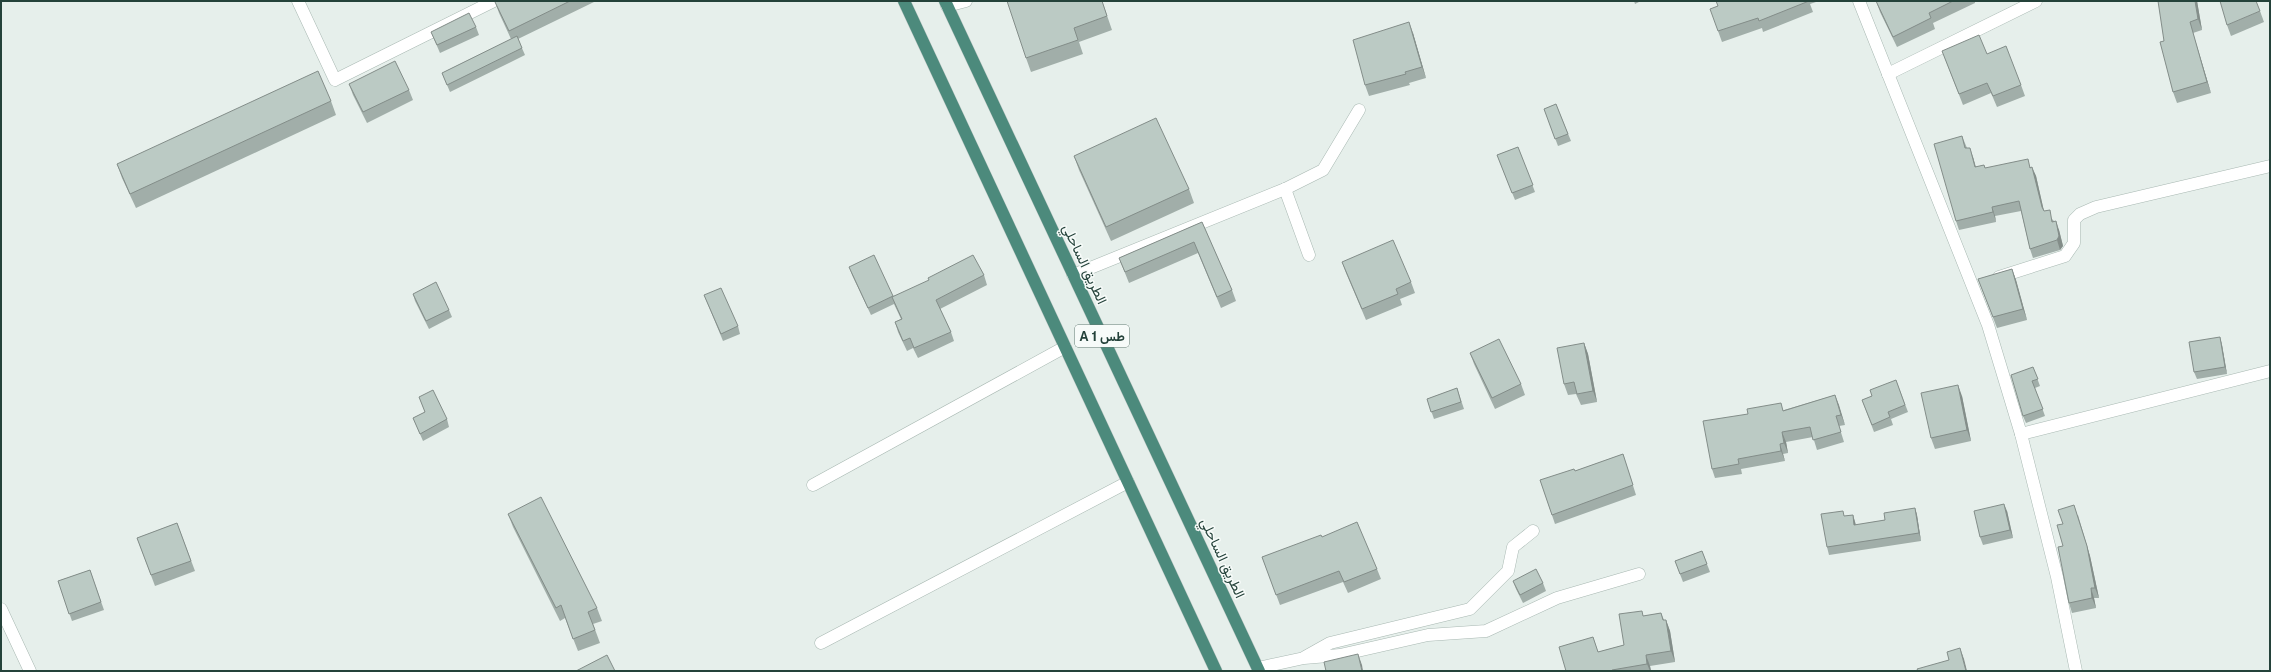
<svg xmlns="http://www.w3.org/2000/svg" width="2271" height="672" font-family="'Public Sans',Vazirmatn,sans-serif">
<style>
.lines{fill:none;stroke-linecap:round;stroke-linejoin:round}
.minor-casing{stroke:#a8b8b2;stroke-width:13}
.tertiary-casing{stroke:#a8b8b2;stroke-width:13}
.trunk-casing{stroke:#c2cac8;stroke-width:13}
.minor{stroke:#fff;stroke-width:12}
.tertiary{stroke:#fff;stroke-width:12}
.trunk{stroke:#4c8a7c;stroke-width:12}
.wall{fill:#a1aea9}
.shaded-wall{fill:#838d89}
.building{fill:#bbcac4;stroke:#838d89}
.labels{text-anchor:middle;stroke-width:3;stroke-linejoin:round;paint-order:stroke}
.shield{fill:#f7fbf9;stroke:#637a73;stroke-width:1}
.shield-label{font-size:13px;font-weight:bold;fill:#24423a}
.street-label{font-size:14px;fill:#24423a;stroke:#f7fbf9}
</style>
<rect width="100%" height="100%" fill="#e6efeb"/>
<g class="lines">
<g class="minor-casing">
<g id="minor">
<path d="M298,1L335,80L494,1"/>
<path d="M1859,1L1988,325L2021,434L2057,577L2076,671"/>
<path d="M1888,74L2036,1"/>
<path d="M1285,189L1309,255"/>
<path d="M1073,275L1285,189L1323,170L1359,110"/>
<path d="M1999,277L2065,256L2074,243V220L2080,214L2096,207L2270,166"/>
<path d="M2021,434L2270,371"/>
<path d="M813,485L1065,347"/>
<path d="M1,609L30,671"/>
<path d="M821,643L1128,482"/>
<path d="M1305,657L1330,643L1470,609L1508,571L1513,547L1533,531"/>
<path d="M1258,668L1304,658L1340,655L1428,635L1486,631L1557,598L1639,574"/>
</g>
</g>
<g class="tertiary-casing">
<path id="tertiary" d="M947,6L966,1"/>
</g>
<g class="trunk-casing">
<g id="trunk">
<path d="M904,1L1216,671"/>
<path d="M945,1L1259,671"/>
</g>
</g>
<use href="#minor" class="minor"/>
<use href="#tertiary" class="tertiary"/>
<use href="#trunk" class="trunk"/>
</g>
<g class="wall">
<path d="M496,1H593L594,2L518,39L525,55L450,92L442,73L511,39L499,13L495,2Z"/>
<path d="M1102,1L1112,30L1079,42L1083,54L1031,72L1026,58Z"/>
<path d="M1634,1H1641L1635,4Z"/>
<path d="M1716,1H1815L1816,2L1810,4L1813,12L1763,32L1762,28L1722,42L1718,31V6Z"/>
<path d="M1876,1H1975V3L1933,23L1935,29L1897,47L1880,12Z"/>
<path d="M2197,1L2202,30L2193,33L2211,93L2177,103L2173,92L2164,41Z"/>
<path d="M2260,11L2264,22L2231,36L2227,25Z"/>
<path d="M476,27L479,35L440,53L431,32Z"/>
<path d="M1413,33L1426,78L1409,83L1410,85L1369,96L1365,85Z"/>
<path d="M1942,51L1987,54L2021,85L2025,96L1997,107L1991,93L1963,105Z"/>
<path d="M349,84L409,90L413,100L367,123L353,95Z"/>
<path d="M331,101L336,115L136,208L122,178L117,164Z"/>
<path d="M1556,104L1571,141L1558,146L1544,109Z"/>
<path d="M1962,136L1967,148L1973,157L1976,167L1984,165L1985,168L2031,167L2036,176L2044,211L2054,221L2059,230L2063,246L2060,250L2033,258L2030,249L2021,211L1995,216L1996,222L1959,230L1956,221Z"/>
<path d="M1518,147L1535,192L1515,200L1497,155Z"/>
<path d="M1074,156L1189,189L1194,203L1111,241L1079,170Z"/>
<path d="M1202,222L1232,290L1236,301L1221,308L1198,253L1129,283L1119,258Z"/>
<path d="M1342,262L1411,282L1415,293L1400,299L1402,305L1366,320L1346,273Z"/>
<path d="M849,267L893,296L984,275L987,285L940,309L951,332L954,341L918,358L913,348L907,351L898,332L895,322L901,319L894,304L871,315L852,275Z"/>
<path d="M2012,269L2016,280L2027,320L1997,328L1978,279Z"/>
<path d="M413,294L449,310L452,317L429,329L415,301Z"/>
<path d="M704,295L738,326L740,334L723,341Z"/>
<path d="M2220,337L2222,345L2227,374L2197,379L2194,372Z"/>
<path d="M1584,343L1588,354L1597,402L1581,405L1576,394L1568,395L1564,384Z"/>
<path d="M1470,353L1521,384L1525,395L1495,409L1474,364Z"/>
<path d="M2033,367L2040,386L2035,388L2045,416L2026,423L2023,416Z"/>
<path d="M1896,380L1908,412L1891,419L1893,425L1874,432L1862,400L1872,396Z"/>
<path d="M1457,388L1464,409L1434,419L1427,399Z"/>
<path d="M1835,395L1845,425L1839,426L1844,442L1817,450L1813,437L1786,442L1788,453L1783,454L1785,461L1741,469L1742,474L1715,478L1712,469L1784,410Z"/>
<path d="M1962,396L1971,441L1935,449L1931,438Z"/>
<path d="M419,397L447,419L449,427L423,441L413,418L425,412Z"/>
<path d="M1623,454L1636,495L1555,524L1540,480L1575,471Z"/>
<path d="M1915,508L1917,515L1921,541L1829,555L1827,547L1845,516L1853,515L1856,525L1885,520Z"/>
<path d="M2007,511L2013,538L1983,545L1980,537Z"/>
<path d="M508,514L597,608L602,621L593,624L600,643L578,651L565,618L560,621L513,527Z"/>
<path d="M2078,515L2090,556L2099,598H2094L2096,608L2072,613L2069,603L2063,546V524Z"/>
<path d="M177,523L195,571L155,586L137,538Z"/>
<path d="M1322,537L1377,569L1381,579L1348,593L1343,582L1280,605L1262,557Z"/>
<path d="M1702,551L1710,572L1683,582L1675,561Z"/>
<path d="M90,570L104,610L72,621L58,581Z"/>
<path d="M1513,581L1543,583L1546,591L1523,603L1516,589Z"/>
<path d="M1661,613L1664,620H1666L1670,631L1675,662L1650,666L1651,671H1566L1593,637L1598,652L1624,645L1644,616Z"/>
</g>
<g class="shaded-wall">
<path d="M2195,1H2197L2202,30L2198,19Z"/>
<path d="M1409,22L1413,33L1426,78L1422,67Z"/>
<path d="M2190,22L2193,33L2211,93L2207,82Z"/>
<path d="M1970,148L1973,157L1978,177L1975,167Z"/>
<path d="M2032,167L2036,176L2045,216L2042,207Z"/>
<path d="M1992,207L1995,216L1996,222L1993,212Z"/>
<path d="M2056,221L2059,230L2063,246L2060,250L2057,240Z"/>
<path d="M2012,269L2016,280L2027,320L2023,309Z"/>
<path d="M2220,337L2222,345L2227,374L2225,367Z"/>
<path d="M1584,343L1588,354L1597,402L1593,391Z"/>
<path d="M1958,385L1962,396L1971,441L1967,430Z"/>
<path d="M1835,395L1839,405L1845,425L1841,415Z"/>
<path d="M1782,432L1786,442L1788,453L1784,443Z"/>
<path d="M1780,444L1783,454L1785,461L1781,451Z"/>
<path d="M2004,504L2007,511L2013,538L2010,530Z"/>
<path d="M2074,505L2090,556L2099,598L2095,588Z"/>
<path d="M1915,508L1917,515L1921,541L1919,533Z"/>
<path d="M1853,515L1855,522L1857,533L1854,525Z"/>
<path d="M2091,588L2094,598L2096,608L2092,598Z"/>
<path d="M1666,620L1670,631L1675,662L1671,651Z"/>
<path d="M1960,648L1964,659L1967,671H1966Z"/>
<path d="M1358,654L1362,665L1363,671H1362Z"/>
<path d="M1646,655L1650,666L1651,671H1650L1647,664Z"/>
</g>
<g class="building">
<path d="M496,1H570L509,31L495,2Z"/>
<path d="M1007,1H1102L1107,16L1074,28L1078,40L1026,58Z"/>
<path d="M1716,1H1809L1759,21L1758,18L1718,31L1710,9L1718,6Z"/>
<path d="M1876,1H1953L1929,13L1931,18L1893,37Z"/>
<path d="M2158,1H2195L2198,19L2190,22L2207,82L2173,92L2160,42L2164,41Z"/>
<path d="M2220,1H2256L2260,11L2227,25Z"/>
<path d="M469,13L476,27L437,45L431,32Z"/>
<path d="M1409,22L1422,67L1405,72L1406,74L1365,85L1353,40Z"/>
<path d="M1979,35L1987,54L2006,46L2021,85L1993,96L1987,83L1959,94L1942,51Z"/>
<path d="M517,36L522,48L447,85L442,73Z"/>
<path d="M395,61L409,90L363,112L349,84Z"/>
<path d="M318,71L331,101L130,194L117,164Z"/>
<path d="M1556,104L1568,134L1555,139L1544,109Z"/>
<path d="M1156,118L1189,189L1106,227L1074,156Z"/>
<path d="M1962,136L1965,148H1970L1975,167L1984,165L1985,168L2028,159L2030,168L2032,167L2042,207L2044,211L2050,210L2052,222L2056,221L2059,236L2057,240L2030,249L2019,201L1992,207L1993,212L1956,221L1934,144Z"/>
<path d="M1518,147L1533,185L1512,193L1497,155Z"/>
<path d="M1202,222L1232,290L1217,297L1194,242L1125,272L1119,258Z"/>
<path d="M1393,240L1411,282L1396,289L1398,294L1362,309L1342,262Z"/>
<path d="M874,255L893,296L868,308L849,267Z"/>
<path d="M973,255L984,275L936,300L951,332L914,348L910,338L903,341L895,322L902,319L892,297L929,280L928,278Z"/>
<path d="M2012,269L2023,309L1993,317L1978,279Z"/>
<path d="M436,282L449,310L426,321L413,294Z"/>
<path d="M721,288L738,326L721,334L704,295Z"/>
<path d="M2220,337L2225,367L2194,372L2189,342Z"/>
<path d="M1499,339L1521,384L1492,398L1470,353Z"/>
<path d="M1584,343L1593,391L1577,394L1574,382L1564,384L1557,348Z"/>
<path d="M2033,367L2038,379L2032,381L2043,409L2023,416L2011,375Z"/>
<path d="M1896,380L1905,405L1888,412L1890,417L1872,425L1862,400L1872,396L1870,390Z"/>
<path d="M1958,385L1967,430L1931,438L1921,393Z"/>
<path d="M1457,388L1461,402L1431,412L1427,399Z"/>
<path d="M433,390L447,419L420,434L413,418L425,412L419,397Z"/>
<path d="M1835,395L1841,415L1836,416L1841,432L1813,440L1810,427L1782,432L1784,443L1780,444L1781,451L1738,459L1739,464L1712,469L1703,421L1748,414L1747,409L1781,403L1783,411Z"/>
<path d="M1623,454L1633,485L1552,515L1540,480L1574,469L1575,471Z"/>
<path d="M541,497L597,608L588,612L595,630L573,639L561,605L556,608L508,514Z"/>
<path d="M2004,504L2010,530L1980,537L1974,511Z"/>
<path d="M2074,505L2087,546L2095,588H2091L2092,598L2069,603L2058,547L2063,546L2057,525L2063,524L2058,510Z"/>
<path d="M1915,508L1919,533L1827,547L1821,514L1843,511L1844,516L1853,515L1854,525L1885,520L1884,513Z"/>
<path d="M1357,522L1377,569L1344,582L1339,571L1276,595L1262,557L1321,535L1322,537Z"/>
<path d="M177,523L191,561L151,575L137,538Z"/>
<path d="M1702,551L1707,564L1680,574L1675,561Z"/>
<path d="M1536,569L1543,583L1520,595L1513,581Z"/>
<path d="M90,570L101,602L69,614L58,581Z"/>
<path d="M1642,611L1643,616L1661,613L1663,620H1666L1671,651L1646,655L1647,664L1612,670V671H1566L1559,647L1593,637L1598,652L1624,645L1619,614Z"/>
<path d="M1960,648L1966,671H1918L1917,669L1949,660L1947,652Z"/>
<path d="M1358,654L1362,671H1326L1324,662Z"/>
<path d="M607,655L615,671H576Z"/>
</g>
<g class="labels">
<rect class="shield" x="1075" y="325" width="54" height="22" rx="3"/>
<g class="shield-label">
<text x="1102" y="341">A 1 طس</text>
</g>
<g class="street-label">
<text transform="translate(1085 264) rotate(65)" y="5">الطريق الساحلي</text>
<text transform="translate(1223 558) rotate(65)" y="5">الطريق الساحلي</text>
</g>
</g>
<rect width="2271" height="672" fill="none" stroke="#24423a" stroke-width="4"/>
</svg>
